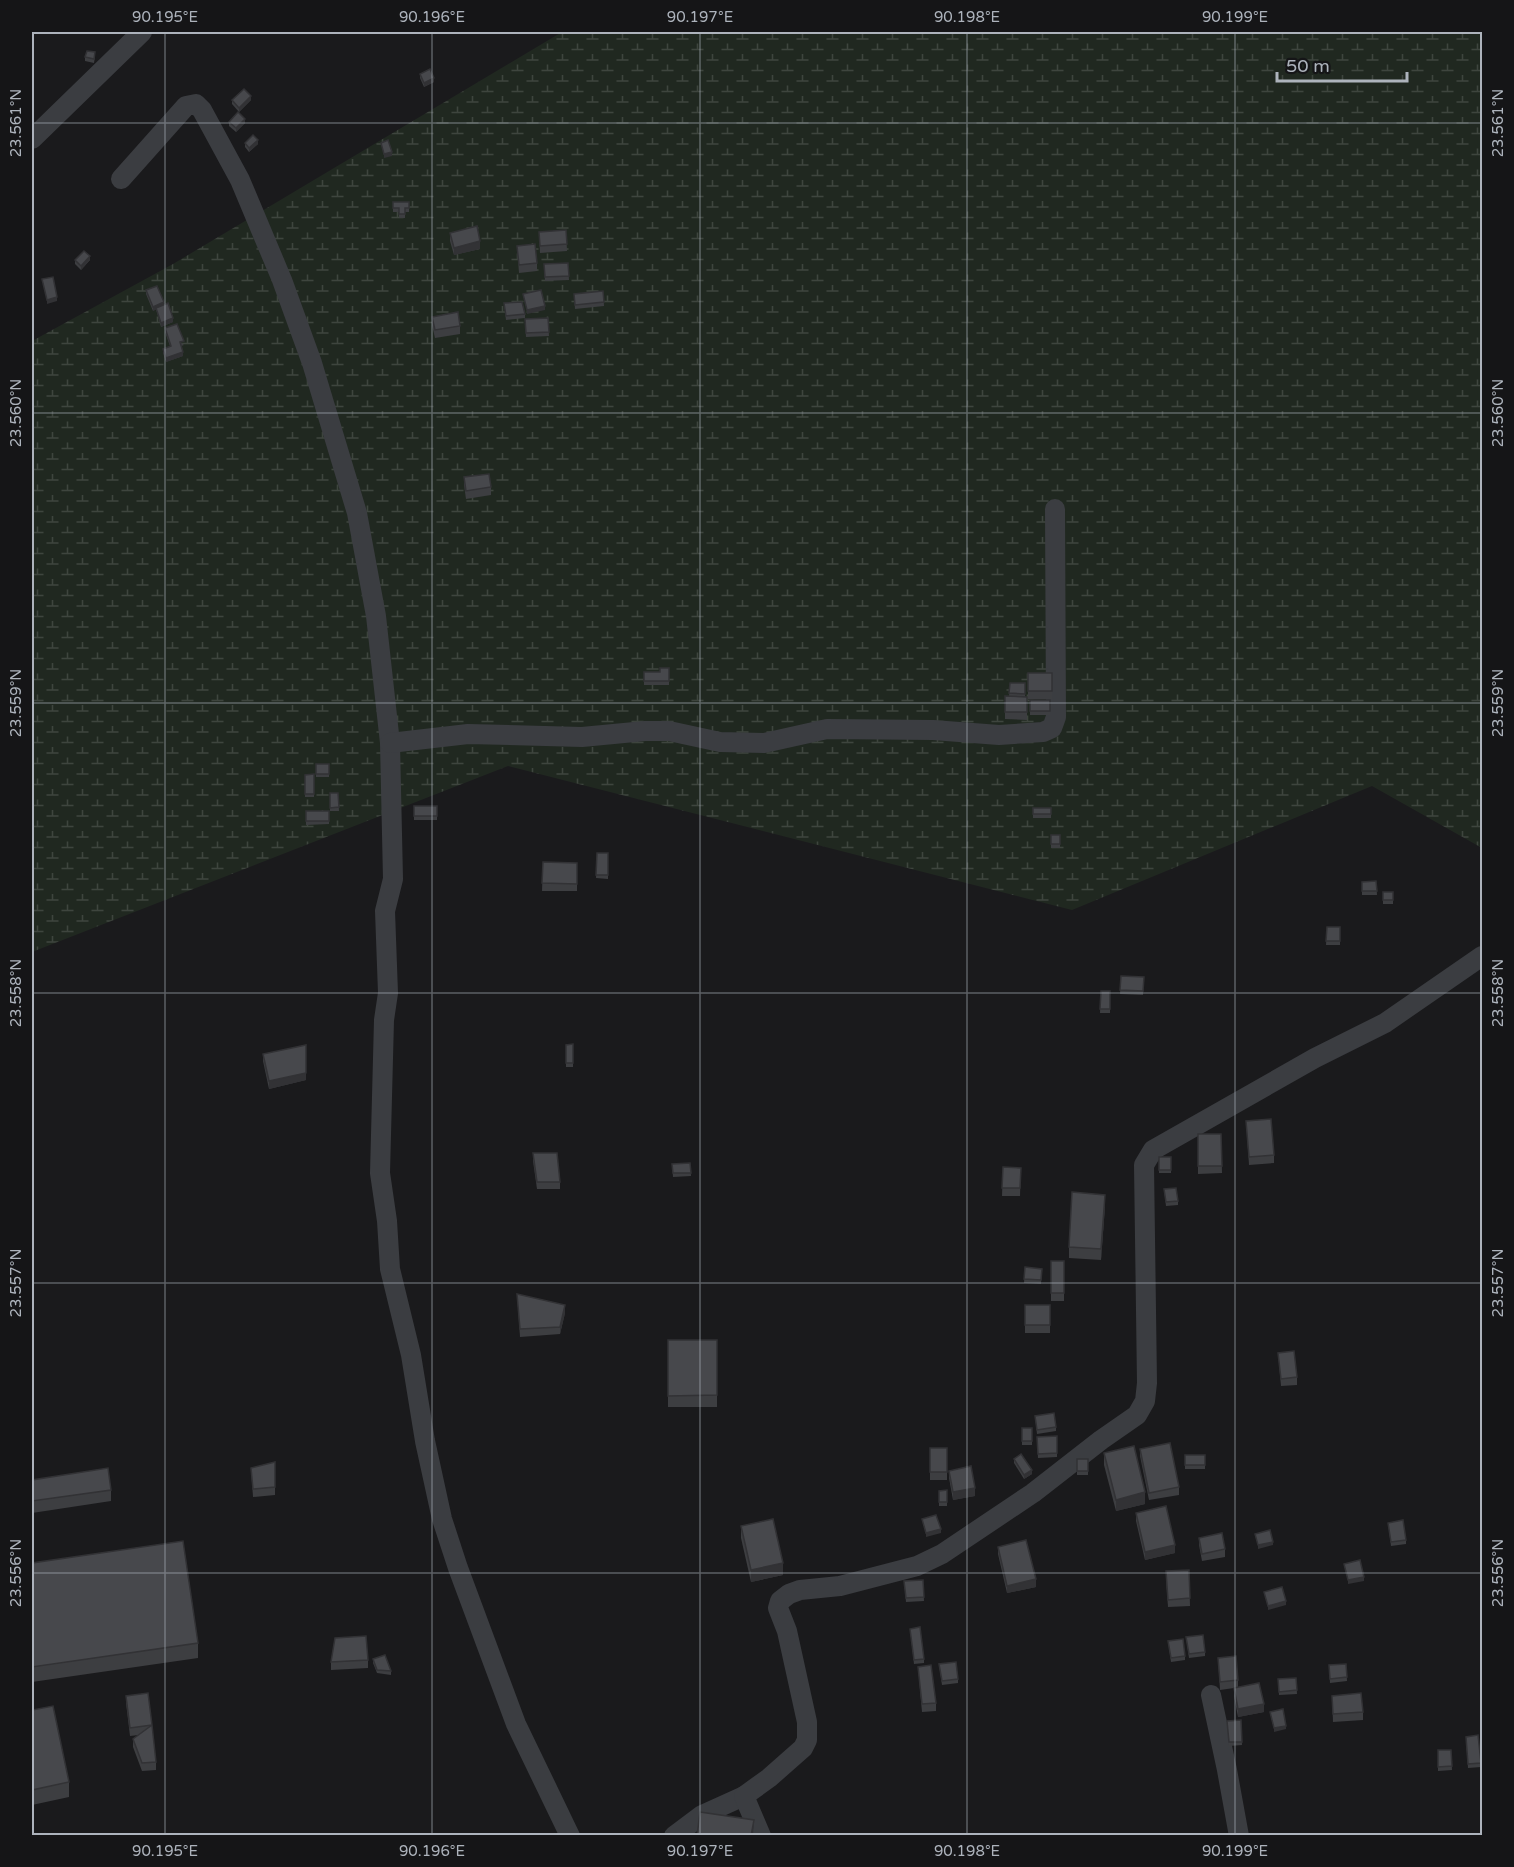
<svg xmlns="http://www.w3.org/2000/svg" width="1514" height="1867" font-family="'Varela Round',sans-serif">
<style>
.wetland{fill:url(#wetland-marsh)}
.lines{fill:none;stroke-linecap:round;stroke-linejoin:round}
.minor{stroke:#3b3d41;stroke-width:20}
.wall{fill:#3d3e41}
.shaded-wall{fill:#323235}
.building{fill:#47484c;stroke:#323235;stroke-width:1.5}
.ticks{fill:none;stroke:#adb3bc;stroke-width:1.5;stroke-opacity:0.45}
.neatline{fill:none;stroke:#adb3bc;stroke-width:2}
.ticks-label{font-size:15px;text-anchor:middle;fill:#adb3bc}
</style>
<defs>
<pattern id="wetland-marsh" width="20" height="14" patternUnits="userSpaceOnUse" patternTransform="scale(1.5)"><rect width="20" height="14" fill="#202820"/><path d="M1 5h8M5 5V1M11 12h8M15 12V8" fill="none" stroke="#3e453e"/></pattern>
</defs>
<rect width="100%" height="100%" fill="#1a1a1c"/>
<path class="wetland" d="M562,32H1482V848L1372,786L1072,910L508,766L32,952V341L173,264Z"/>
<g class="lines">
<g class="minor">
<path d="M32,139L142,32"/>
<path d="M121,179L186,106L196,104L202,110L240,180L282,280L312,363L357,513L376,616L390,743L393,879L385,911L388,993L384,1020L380,1173L387,1221L390,1269L411,1355L425,1441L442,1519L458,1568L516,1724L570,1836"/>
<path d="M390,743L468,734L582,737L645,731H669L720,742L764,743L827,729L933,730L999,735L1043,732L1052,728L1056,717L1055,509"/>
<path d="M1211,1695L1227,1770L1239,1836"/>
<path d="M674,1836L702,1815L744,1796"/>
<path d="M761,1836L744,1796L769,1778L803,1748L807,1740V1722L787,1631L778,1608L780,1601L789,1594L800,1590L840,1586L917,1566L942,1554L1033,1493L1101,1440L1137,1415L1145,1401L1147,1383L1144,1165L1153,1150L1315,1058L1385,1023L1482,956"/>
</g>
</g>
<g class="wall">
<path d="M95,56L94,63L85,61V57Z"/>
<path d="M420,74L434,82L424,87L420,78Z"/>
<path d="M232,100H251L239,112L232,104Z"/>
<path d="M229,122L245,123L236,132L229,126Z"/>
<path d="M245,143L258,144L249,152L245,147Z"/>
<path d="M393,202H409V212H405V218H399V212H393Z"/>
<path d="M566,230L567,251L540,253L539,232Z"/>
<path d="M450,233L480,249L454,255L450,241Z"/>
<path d="M517,246L537,263V271L519,273Z"/>
<path d="M75,260H90L81,270L75,264Z"/>
<path d="M568,263L569,280L545,281L544,264Z"/>
<path d="M146,290L164,305L173,322L161,327L156,309L153,311L146,294Z"/>
<path d="M603,291L604,306L575,309L574,294Z"/>
<path d="M504,303L525,314V318L506,320Z"/>
<path d="M432,317L460,326V334L435,338L432,325Z"/>
<path d="M548,318L549,336L526,337L525,319Z"/>
<path d="M165,328L184,345L181,346L183,356L166,362L163,353V349L170,346L165,332Z"/>
<path d="M464,477L491,487V495L466,499L464,485Z"/>
<path d="M669,668V685H644V672H660Z"/>
<rect x="1028" y="673" width="24" height="26"/>
<path d="M1010,683H1025V697H1027V720L1005,719V696H1009Z"/>
<rect x="1030" y="700" width="20" height="15"/>
<rect x="316" y="764" width="13" height="13"/>
<path d="M314,774V797H305V775Z"/>
<path d="M330,793H338L339,811H330Z"/>
<rect x="414" y="806" width="23" height="14"/>
<rect x="1033" y="808" width="18" height="10"/>
<path d="M306,811H329V824L306,825Z"/>
<rect x="1051" y="835" width="9" height="13"/>
<path d="M597,853H608V879L596,878Z"/>
<path d="M543,862L577,863V891H542Z"/>
<path d="M1376,881L1377,895H1362V882Z"/>
<rect x="1383" y="892" width="10" height="12"/>
<path d="M1327,927H1340V945H1326Z"/>
<path d="M1121,976L1144,977L1143,995L1120,994Z"/>
<path d="M1101,991H1110V1013H1100Z"/>
<path d="M573,1044V1067H566V1045Z"/>
<path d="M263,1054L306,1080L269,1089L263,1061Z"/>
<path d="M1246,1121L1274,1155V1163L1249,1165Z"/>
<path d="M1198,1134H1221L1222,1173L1198,1174Z"/>
<path d="M533,1153L560,1182V1189H537L533,1161Z"/>
<rect x="1159" y="1157" width="12" height="16"/>
<path d="M690,1163L691,1176L673,1177L672,1164Z"/>
<path d="M1003,1167L1021,1168L1020,1196H1002Z"/>
<path d="M1164,1189L1178,1201V1205L1166,1206Z"/>
<path d="M1105,1206L1101,1260L1069,1258V1247Z"/>
<rect x="1051" y="1261" width="13" height="40"/>
<path d="M1025,1267L1042,1269L1041,1284L1024,1283Z"/>
<path d="M517,1294L565,1313L560,1334L520,1337Z"/>
<rect x="1025" y="1305" width="25" height="28"/>
<rect x="668" y="1340" width="49" height="67"/>
<path d="M1278,1353L1297,1377V1385L1281,1386Z"/>
<path d="M1035,1416L1056,1427V1431L1037,1434Z"/>
<rect x="1022" y="1428" width="10" height="17"/>
<path d="M1057,1436V1457L1038,1458L1037,1437Z"/>
<rect x="930" y="1448" width="17" height="32"/>
<path d="M1140,1449L1179,1487V1495L1149,1500L1140,1456Z"/>
<path d="M1104,1453L1145,1504L1116,1511L1104,1465Z"/>
<rect x="1185" y="1455" width="20" height="14"/>
<path d="M1014,1459L1032,1474L1024,1479L1014,1463Z"/>
<rect x="1077" y="1459" width="11" height="16"/>
<path d="M275,1462V1495L253,1497L251,1468Z"/>
<path d="M949,1471L975,1496L953,1500L949,1478Z"/>
<path d="M32,1480L111,1490V1501L32,1513Z"/>
<path d="M947,1490V1506H939V1491Z"/>
<path d="M1136,1513L1175,1553L1145,1560L1136,1521Z"/>
<path d="M1388,1523L1406,1540V1544L1391,1546Z"/>
<path d="M741,1526L783,1575L751,1582L741,1538Z"/>
<path d="M1199,1538L1225,1549V1557L1202,1561L1199,1545Z"/>
<path d="M998,1547L1036,1587L1007,1593L998,1554Z"/>
<path d="M32,1563L198,1643V1658L32,1682Z"/>
<path d="M1189,1570L1190,1606L1168,1607L1166,1579Z"/>
<path d="M923,1580L924,1601L906,1602L904,1581Z"/>
<path d="M910,1629L924,1659V1663L914,1664Z"/>
<path d="M1186,1637L1205,1652V1656L1189,1658Z"/>
<path d="M1168,1641L1185,1656V1660L1171,1662Z"/>
<path d="M1218,1658L1238,1680V1687L1264,1712L1238,1717L1234,1696V1688L1220,1690Z"/>
<path d="M373,1659L391,1671V1675L377,1673L373,1663Z"/>
<path d="M368,1660V1668L331,1670V1662Z"/>
<path d="M939,1664L958,1679V1683L942,1685Z"/>
<path d="M1346,1664L1347,1681L1330,1683L1329,1665Z"/>
<path d="M918,1667L936,1703V1711L922,1712Z"/>
<path d="M1296,1678L1297,1694L1279,1695L1278,1679Z"/>
<path d="M148,1693L156,1762V1770L142,1771L133,1747V1739L139,1735L130,1736L126,1703V1696Z"/>
<path d="M1332,1696L1363,1712V1720L1333,1722Z"/>
<path d="M32,1710L69,1782V1797L32,1805Z"/>
<path d="M1241,1720L1242,1745L1229,1746L1227,1721Z"/>
<path d="M1466,1740L1481,1763V1767L1468,1768Z"/>
<path d="M1438,1750H1451L1452,1770L1438,1771Z"/>
</g>
<g class="shaded-wall">
<path d="M434,78V82L424,87V83Z"/>
<path d="M251,96V100L239,112V108Z"/>
<path d="M245,119V123L236,132V128Z"/>
<path d="M258,140V144L249,152V148Z"/>
<path d="M392,152V156L384,158V154Z"/>
<path d="M480,241V249L454,255V248Z"/>
<path d="M90,256V260L81,270V266Z"/>
<path d="M57,297V301L47,304V300Z"/>
<path d="M164,302V306L153,311V307Z"/>
<path d="M545,306V310L527,314V310Z"/>
<path d="M173,318V322L161,327V323Z"/>
<path d="M183,352V356L166,362V358Z"/>
<path d="M306,1073V1080L269,1089V1081Z"/>
<path d="M1105,1195V1206L1101,1260V1249Z"/>
<path d="M565,1305V1313L560,1334V1327Z"/>
<path d="M1032,1470V1474L1024,1479V1475Z"/>
<path d="M975,1488V1496L953,1500V1492Z"/>
<path d="M1145,1492V1504L1116,1511V1500Z"/>
<path d="M941,1529V1533L926,1537V1533Z"/>
<path d="M1273,1542V1545L1258,1549V1545Z"/>
<path d="M1175,1545V1553L1145,1560V1552Z"/>
<path d="M783,1563V1575L751,1582V1570Z"/>
<path d="M1364,1577V1581L1348,1584V1580Z"/>
<path d="M1036,1579V1587L1007,1593V1586Z"/>
<path d="M1286,1601V1605L1268,1610V1606Z"/>
<path d="M1264,1704V1712L1238,1717V1709Z"/>
<path d="M1286,1726V1729L1274,1732V1728Z"/>
<path d="M754,1820L753,1836H751Z"/>
</g>
<g class="building">
<path d="M87,51L95,52L94,59L85,57Z"/>
<path d="M430,69L434,78L424,83L420,74Z"/>
<path d="M244,89L251,96L239,108L232,100Z"/>
<path d="M238,112L245,119L236,128L229,122Z"/>
<path d="M253,135L258,140L249,148L245,143Z"/>
<path d="M388,140L392,152L384,154L381,143Z"/>
<path d="M393,202H409V208H405V214H399V208H393Z"/>
<path d="M477,226L480,241L454,248L450,233Z"/>
<path d="M566,230L567,244L540,246L539,232Z"/>
<path d="M535,244L537,263L519,265L517,246Z"/>
<path d="M84,251L90,256L81,266L75,260Z"/>
<path d="M568,263L569,276L545,277L544,264Z"/>
<path d="M53,277L57,297L47,300L42,279Z"/>
<path d="M157,286L164,302L153,307L146,290Z"/>
<path d="M541,290L545,306L527,310L523,294Z"/>
<path d="M603,291L604,302L575,305L574,294Z"/>
<path d="M522,302L525,314L506,316L504,303Z"/>
<path d="M168,303L173,318L161,323L156,308Z"/>
<path d="M458,312L460,326L435,330L432,317Z"/>
<path d="M548,318L549,332L526,333L525,319Z"/>
<path d="M177,324L184,341L180,342L183,352L166,358L163,349L171,346L165,328Z"/>
<path d="M489,474L491,487L466,491L464,477Z"/>
<path d="M660,668H669V681H644V672H660Z"/>
<rect x="1028" y="673" width="24" height="18"/>
<path d="M1010,683H1025V694L1009,693Z"/>
<path d="M1005,696L1027,697V712H1005Z"/>
<rect x="1030" y="700" width="20" height="11"/>
<rect x="316" y="764" width="13" height="10"/>
<path d="M314,774V794H305V775Z"/>
<path d="M330,793H338L339,807L330,808Z"/>
<rect x="414" y="806" width="23" height="10"/>
<rect x="1033" y="808" width="18" height="6"/>
<rect x="306" y="811" width="23" height="10"/>
<rect x="1051" y="835" width="9" height="9"/>
<path d="M597,853H608V875H596Z"/>
<path d="M543,862L577,863V884L542,883Z"/>
<path d="M1376,881L1377,891H1362V882Z"/>
<rect x="1383" y="892" width="10" height="8"/>
<path d="M1327,927H1340V941H1326Z"/>
<path d="M1121,976L1144,977L1143,991L1120,990Z"/>
<path d="M1101,991H1110V1009H1100Z"/>
<path d="M573,1044V1063H566V1045Z"/>
<path d="M306,1045V1073L269,1081L263,1054Z"/>
<path d="M1271,1119L1274,1155L1249,1157L1246,1121Z"/>
<path d="M1198,1134H1221L1222,1166H1198Z"/>
<path d="M533,1153H557L560,1182H537Z"/>
<rect x="1159" y="1157" width="12" height="13"/>
<path d="M690,1163L691,1173H673L672,1164Z"/>
<path d="M1003,1167L1021,1168L1020,1188H1002Z"/>
<path d="M1176,1188L1178,1201L1166,1202L1164,1189Z"/>
<path d="M1072,1192L1105,1195L1101,1249L1069,1247Z"/>
<rect x="1051" y="1261" width="13" height="32"/>
<path d="M1025,1267L1042,1269L1041,1280L1024,1279Z"/>
<path d="M517,1294L565,1305L560,1327L520,1329Z"/>
<rect x="1025" y="1305" width="25" height="20"/>
<path d="M668,1340H717V1395L668,1396Z"/>
<path d="M1294,1351L1297,1377L1281,1379L1278,1353Z"/>
<path d="M1054,1413L1056,1427L1037,1430L1035,1416Z"/>
<rect x="1022" y="1428" width="10" height="13"/>
<path d="M1057,1436V1453L1038,1454L1037,1437Z"/>
<path d="M1170,1443L1179,1487L1149,1493L1140,1449Z"/>
<path d="M1134,1446L1145,1492L1116,1500L1104,1453Z"/>
<rect x="930" y="1448" width="17" height="24"/>
<path d="M1021,1454L1032,1470L1024,1475L1014,1459Z"/>
<rect x="1185" y="1455" width="20" height="10"/>
<rect x="1077" y="1459" width="11" height="12"/>
<path d="M275,1462V1487L253,1489L251,1468Z"/>
<path d="M971,1466L975,1488L953,1492L949,1471Z"/>
<path d="M108,1468L111,1490L32,1501V1480Z"/>
<path d="M947,1490V1502H939V1491Z"/>
<path d="M1166,1506L1175,1545L1145,1552L1136,1513Z"/>
<path d="M936,1515L941,1529L926,1533L922,1519Z"/>
<path d="M773,1519L783,1563L751,1570L741,1526Z"/>
<path d="M1403,1520L1406,1540L1391,1542L1388,1523Z"/>
<path d="M1270,1530L1273,1542L1258,1545L1255,1534Z"/>
<path d="M1222,1533L1225,1549L1202,1554L1199,1538Z"/>
<path d="M1026,1540L1036,1579L1007,1586L998,1547Z"/>
<path d="M183,1541L198,1643L32,1667V1563Z"/>
<path d="M1360,1560L1364,1577L1348,1580L1344,1564Z"/>
<path d="M1189,1570L1190,1598L1168,1600L1166,1571Z"/>
<path d="M923,1580L924,1597L906,1598L904,1581Z"/>
<path d="M1282,1587L1286,1601L1268,1606L1264,1592Z"/>
<path d="M920,1627L924,1659L914,1660L910,1629Z"/>
<path d="M1203,1635L1205,1652L1189,1654L1186,1637Z"/>
<path d="M366,1636L368,1660L331,1662L335,1638Z"/>
<path d="M1183,1639L1185,1656L1171,1658L1168,1641Z"/>
<path d="M385,1655L391,1671L377,1670L373,1659Z"/>
<path d="M1236,1656L1238,1680L1220,1682L1218,1658Z"/>
<path d="M956,1662L958,1679L942,1681L939,1664Z"/>
<path d="M1346,1664L1347,1677L1330,1679L1329,1665Z"/>
<path d="M931,1665L936,1703L922,1704L918,1667Z"/>
<path d="M1296,1678L1297,1690L1279,1692L1278,1679Z"/>
<path d="M1259,1683L1264,1704L1238,1709L1234,1688Z"/>
<path d="M148,1693L152,1725L156,1762L142,1763L133,1739L152,1725L130,1728L126,1696Z"/>
<path d="M1361,1693L1363,1712L1333,1714L1332,1696Z"/>
<path d="M53,1706L69,1782L32,1790V1710Z"/>
<path d="M1283,1709L1286,1726L1274,1728L1270,1712Z"/>
<path d="M1241,1720L1242,1742H1229L1227,1721Z"/>
<path d="M1478,1735L1481,1763L1468,1764L1466,1737Z"/>
<path d="M1438,1750H1451L1452,1766L1438,1767Z"/>
<path d="M700,1812L754,1820L751,1836H697Z"/>
</g>
<path class="ticks" d="M165,32V1836M432,32V1836M700,32V1836M967,32V1836M1235,32V1836M32,123H1482M32,413H1482M32,703H1482M32,993H1482M32,1283H1482M32,1573H1482"/>
<rect width="1514" height="1867" fill="none" stroke="#151517" stroke-width="66"/>
<path d="M1277 72v9h130v-9" fill="none" stroke="#adb3bc" stroke-width="3"/>
<text x="1286" y="72" font-size="18" fill="#adb3bc" stroke="#151517" stroke-width="4.5" paint-order="stroke">50 m</text>
<rect x="33" y="33" width="1448" height="1801" class="neatline"/>
<g class="ticks-label">
<text x="165" y="22">90.195°E</text>
<text x="432" y="22">90.196°E</text>
<text x="700" y="22">90.197°E</text>
<text x="967" y="22">90.198°E</text>
<text x="1235" y="22">90.199°E</text>
<text transform="translate(16 123) rotate(-90)" y="5">23.561°N</text>
<text transform="translate(1498 123) rotate(-90)" y="5">23.561°N</text>
<text transform="translate(16 413) rotate(-90)" y="5">23.560°N</text>
<text transform="translate(1498 413) rotate(-90)" y="5">23.560°N</text>
<text transform="translate(16 703) rotate(-90)" y="5">23.559°N</text>
<text transform="translate(1498 703) rotate(-90)" y="5">23.559°N</text>
<text transform="translate(16 993) rotate(-90)" y="5">23.558°N</text>
<text transform="translate(1498 993) rotate(-90)" y="5">23.558°N</text>
<text transform="translate(16 1283) rotate(-90)" y="5">23.557°N</text>
<text transform="translate(1498 1283) rotate(-90)" y="5">23.557°N</text>
<text transform="translate(16 1573) rotate(-90)" y="5">23.556°N</text>
<text transform="translate(1498 1573) rotate(-90)" y="5">23.556°N</text>
<text x="165" y="1856">90.195°E</text>
<text x="432" y="1856">90.196°E</text>
<text x="700" y="1856">90.197°E</text>
<text x="967" y="1856">90.198°E</text>
<text x="1235" y="1856">90.199°E</text>
</g>
</svg>
